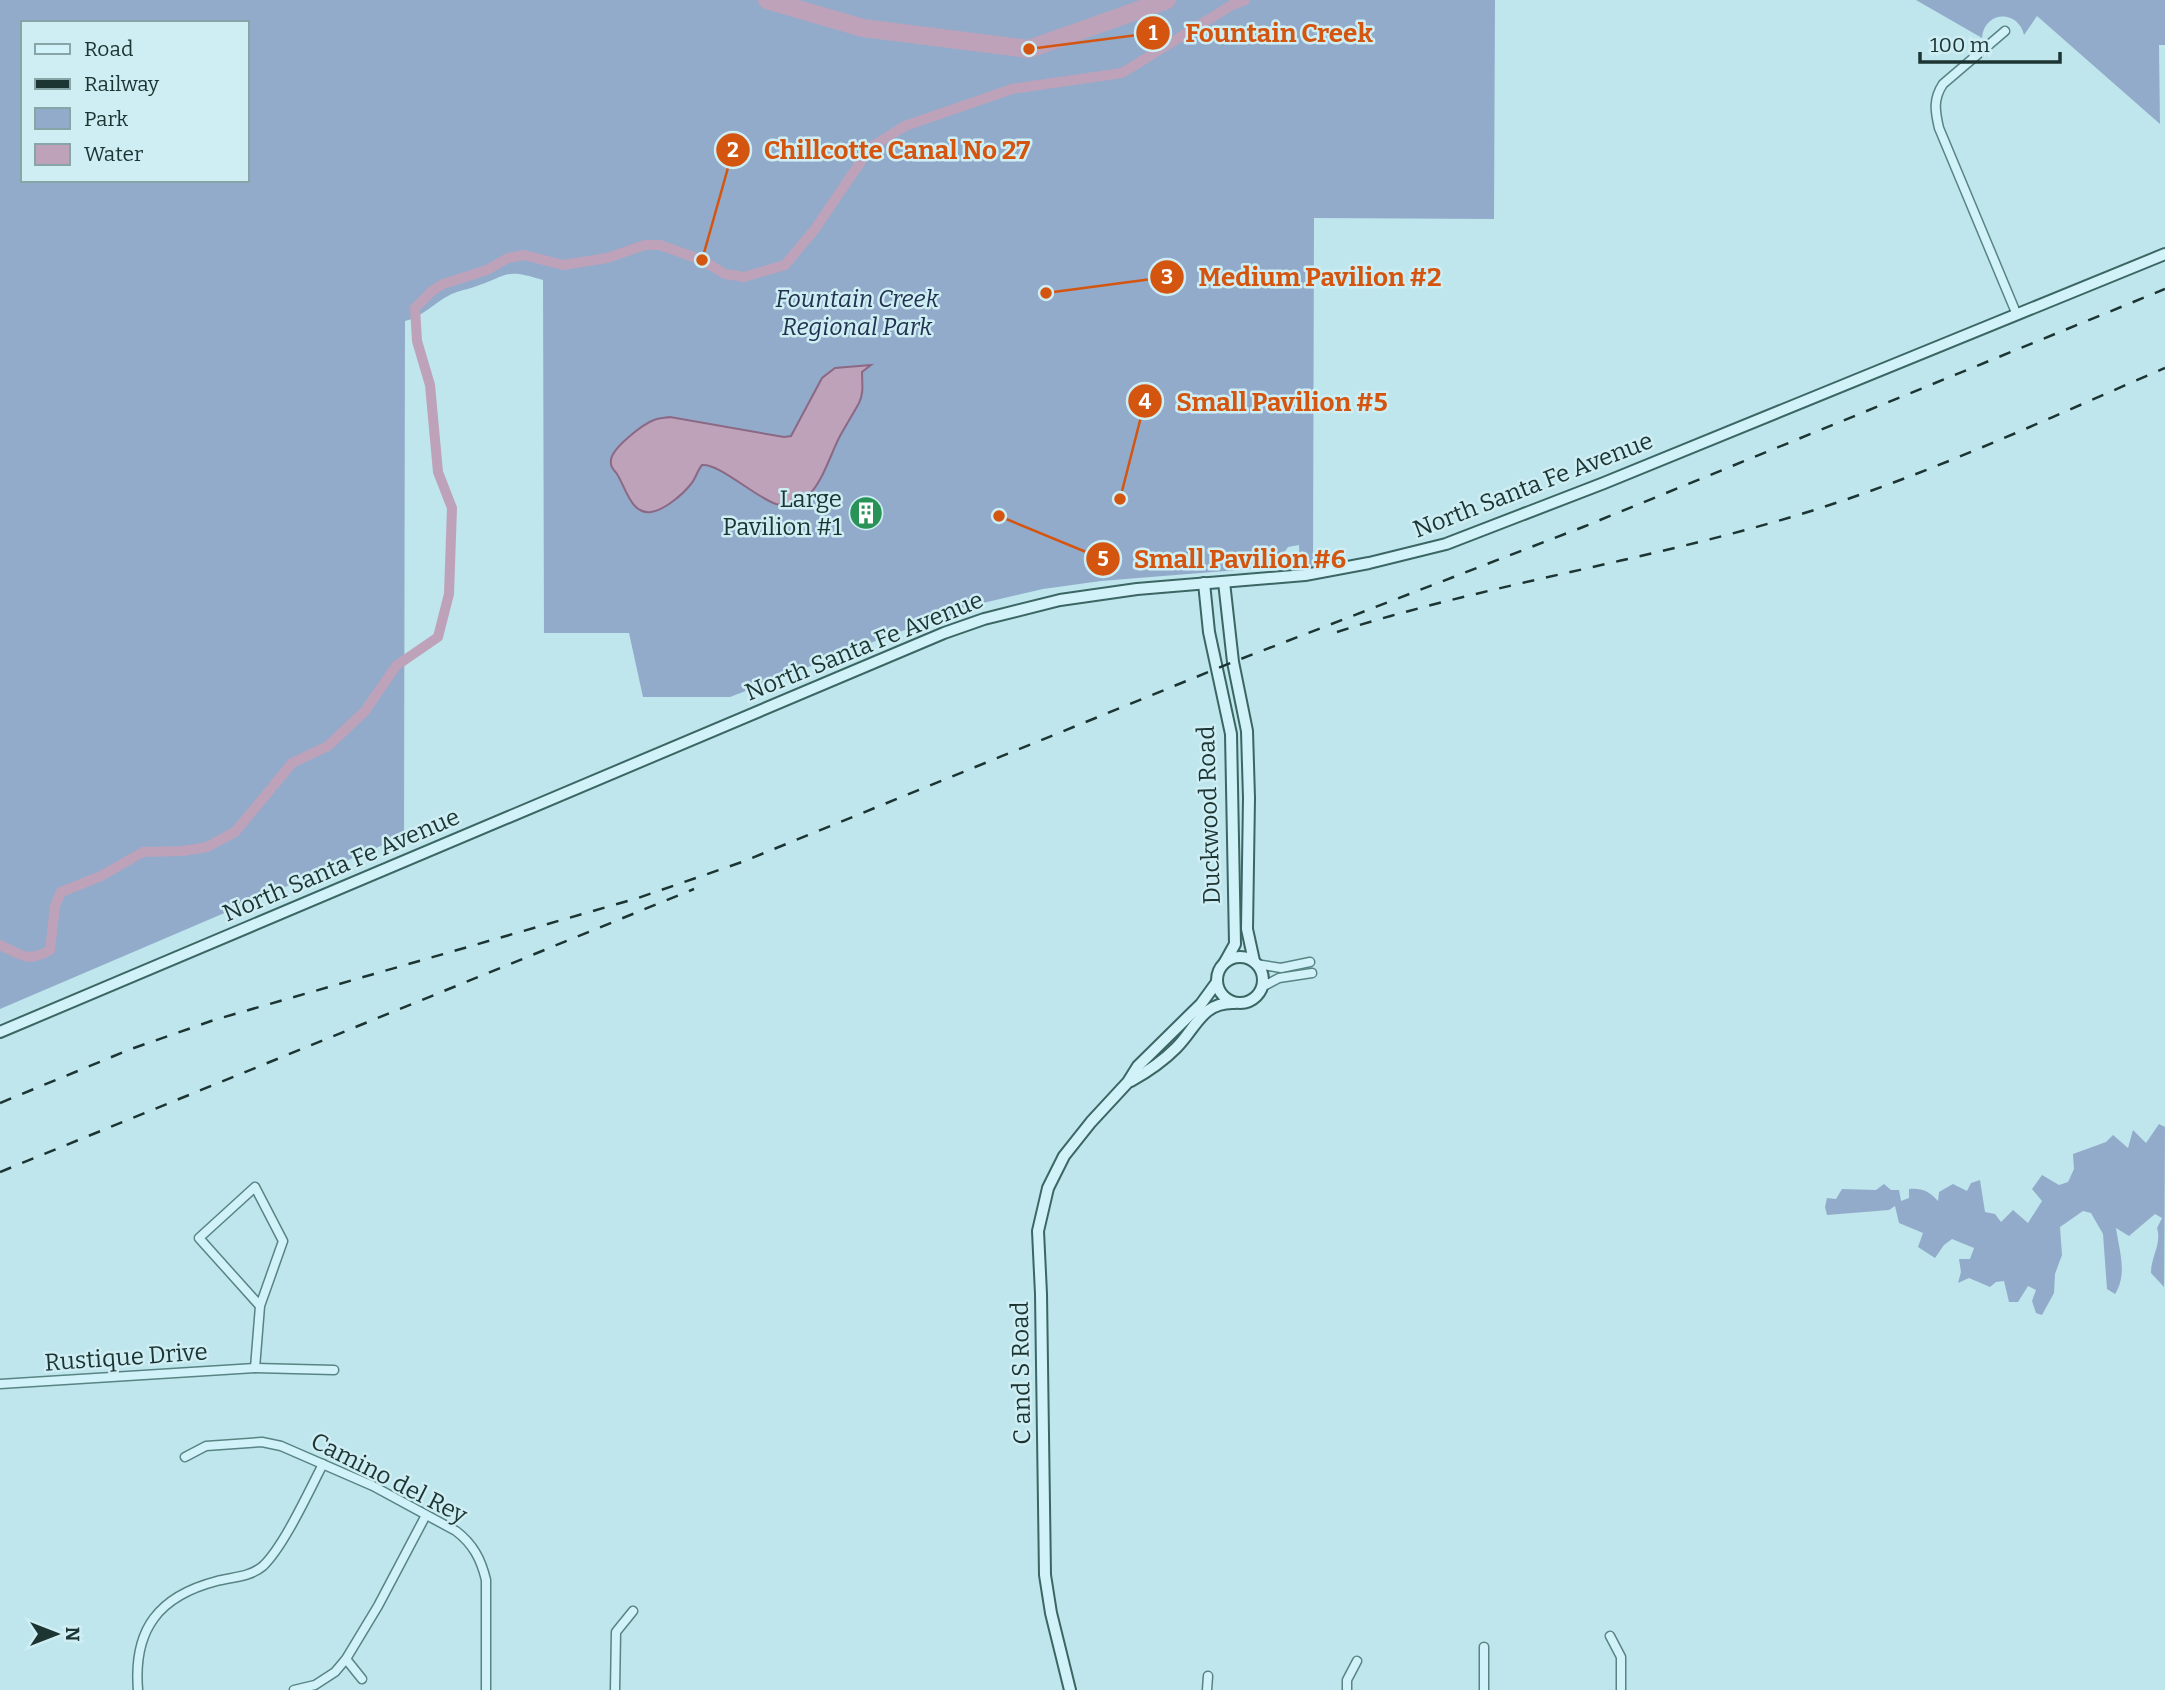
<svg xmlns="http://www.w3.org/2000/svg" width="2165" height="1690" font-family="Bitter,serif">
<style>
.green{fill:#93abca;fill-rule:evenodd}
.water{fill:#bea2ba;stroke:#8b6985;stroke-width:2}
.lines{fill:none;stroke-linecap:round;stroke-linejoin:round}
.canal{stroke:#bea2ba;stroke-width:10}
.river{stroke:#bea2ba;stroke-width:18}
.street-casing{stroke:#588483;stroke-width:11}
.secondary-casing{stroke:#3b6663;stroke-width:14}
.street{stroke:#d1f2f8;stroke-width:8}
.secondary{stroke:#d1f2f8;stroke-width:10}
.rail{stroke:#1c3432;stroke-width:2.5;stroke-dasharray:12 12;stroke-linecap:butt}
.labels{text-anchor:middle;stroke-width:5;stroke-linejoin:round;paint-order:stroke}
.park-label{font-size:24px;font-style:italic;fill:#233150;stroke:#ceeef4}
.street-label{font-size:24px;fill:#1c3432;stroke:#ceeef4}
.poi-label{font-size:24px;fill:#1c3432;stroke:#ceeef4;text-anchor:end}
.leader{fill:none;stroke:#d45510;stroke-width:2.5}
.callout-dot{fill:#d45510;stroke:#ceeef4;stroke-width:2.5}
.mark-label{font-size:21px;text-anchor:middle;font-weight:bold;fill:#fff}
.callout-label{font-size:26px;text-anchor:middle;font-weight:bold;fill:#d45510;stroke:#ceeef4;stroke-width:5;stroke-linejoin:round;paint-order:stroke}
</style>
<rect width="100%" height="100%" fill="#bee6ec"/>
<g class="green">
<path d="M0,0H1495L1494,219L1314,218L1313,566L1300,569L1299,545L1288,547L1274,567L1101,581L1043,589L953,610L954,614L899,632L730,697H643L629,633H544L543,280C503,268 510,275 474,287C466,290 456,291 448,296C434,303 421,318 405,321L404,836L0,1009ZM23,23H247V180H23Z"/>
<path d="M1916,0H2165V45H2159L2160,124L2037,16L2024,35C2018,9 1984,11 1982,38Z"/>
<path d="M2159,1124L2165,1127L2164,1287L2151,1273C2151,1256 2162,1244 2157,1228L2162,1218L2155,1214L2129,1236L2116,1228C2119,1250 2128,1274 2115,1294L2107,1289L2103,1234L2091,1213L2083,1211L2060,1227L2062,1255L2055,1274L2054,1293L2042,1315L2036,1313L2032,1301L2036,1290L2028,1286L2018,1302H2009L2004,1281L1996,1282L1990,1287L1969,1278L1958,1283L1961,1272L1959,1259H1970L1974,1248L1952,1239L1944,1245L1935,1258L1918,1247L1923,1233L1899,1223L1895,1206L1889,1210L1827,1215L1825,1207L1827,1198L1836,1199L1842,1189L1876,1190L1884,1184L1891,1190H1899L1901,1201L1909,1198V1189C1922,1188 1929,1191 1938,1201L1939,1192L1953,1184L1967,1191L1971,1183L1980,1180L1985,1212L1995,1214L2001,1222L2013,1210L2028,1223L2042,1201L2032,1189L2042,1175L2059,1185L2068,1182L2074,1169L2073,1154L2106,1142L2113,1135L2128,1148L2133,1130L2146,1143Z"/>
</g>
<path class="water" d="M871,365L862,372C862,383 864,393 859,403C853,414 846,425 840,436C830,455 823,482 807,497C799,505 787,507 776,504C755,497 719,463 702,465C697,471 696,478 691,484C683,494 665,510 651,512C631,515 625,486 617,474C613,469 610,466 611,460C612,448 643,424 654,420C658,418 665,418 670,417L784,437L791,436L822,378L835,368Z"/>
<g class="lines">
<g class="canal">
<path d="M274,785L292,763L328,746L365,711L396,666L438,637L449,594L452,508L438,472L430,385L417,341L415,308L432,291L443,284L487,270L508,258L524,255L563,265L607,258L645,245H660L702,260L725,274L744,277L785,265L815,229L870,148L905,126L1012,89L1122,73L1232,5L1245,0"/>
<path d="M0,945C21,955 28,963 50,950L55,906L61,892L101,876L143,852L183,851L207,847L235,832L270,790"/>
</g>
<path class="river" d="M767,0L863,28L1029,49L1167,0"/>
<g class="street-casing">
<g id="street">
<path d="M2005,31L1943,84C1933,99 1935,111 1939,128L2017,315"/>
<path d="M1256,964L1281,968L1310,962"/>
<path d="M1262,987L1279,978L1312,973"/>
<path d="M255,1368L260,1306L199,1238L255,1187L283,1241L260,1306"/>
<path d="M0,1384L255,1368L334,1370"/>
<path d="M185,1457L206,1446L262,1442L281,1446L373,1486L456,1531C473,1544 481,1559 486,1580V1690"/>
<path d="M1610,1636L1621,1657V1690"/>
<path d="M346,1659L362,1679"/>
<path d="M138,1690C133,1629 159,1596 217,1581C233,1577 250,1577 263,1566C284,1546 309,1491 323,1464"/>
<path d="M294,1690L315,1685L335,1672L346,1659L378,1606L426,1515"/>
<path d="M615,1690L616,1632L633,1611"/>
<path d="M1207,1690L1208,1676"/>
<path d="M1347,1690V1680L1357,1661"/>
<path d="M1484,1690V1647"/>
</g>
</g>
<g class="secondary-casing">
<g id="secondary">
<path d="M1224,582L1233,662L1247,731L1249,798L1247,929L1254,961"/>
<path d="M1204,583L1209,632L1231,734L1235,944L1225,962"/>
<circle cx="1240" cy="980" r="23"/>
<path d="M0,1032L944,633L984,619L1060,600L1137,589L1305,575L1369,563L1446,544L1604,483L2165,254"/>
<path d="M1131,1081C1147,1072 1163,1061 1176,1048C1196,1028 1202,1002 1234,1003"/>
<path d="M1070,1690L1051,1613L1045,1575L1041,1294L1038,1231L1048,1188L1064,1156L1091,1122L1128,1082L1138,1066L1201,1004L1217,982"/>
</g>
</g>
<use href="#street" class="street"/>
<use href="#secondary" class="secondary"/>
<g class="rail">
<path d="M1337,632C1488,584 1646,561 1798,515C1924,477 2044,420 2165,368"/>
<path d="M0,1103L131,1049L214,1020L638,898L742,862L1233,662L1583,527L2165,289"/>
<path d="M0,1172L694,889"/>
</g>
</g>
<defs>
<g id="building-disc" transform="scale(1.75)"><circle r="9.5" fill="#299256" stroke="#ceeef4"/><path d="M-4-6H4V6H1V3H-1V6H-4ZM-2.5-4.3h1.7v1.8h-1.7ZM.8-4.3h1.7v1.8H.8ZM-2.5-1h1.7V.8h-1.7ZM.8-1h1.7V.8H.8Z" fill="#fff"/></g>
</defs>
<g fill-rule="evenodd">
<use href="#building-disc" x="866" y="513"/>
</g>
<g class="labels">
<g class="park-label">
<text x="857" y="307">Fountain Creek<tspan x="857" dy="28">Regional Park</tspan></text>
</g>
<g class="street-label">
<text transform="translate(1533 485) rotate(-21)" y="8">North Santa Fe Avenue</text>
<text transform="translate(864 646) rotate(-22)" y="8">North Santa Fe Avenue</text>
<text transform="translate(1209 815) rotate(-92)" y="8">Duckwood Road</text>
<text transform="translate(341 865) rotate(-23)" y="8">North Santa Fe Avenue</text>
<text transform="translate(126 1357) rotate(-4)" y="8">Rustique Drive</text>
<text transform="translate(1021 1373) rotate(-91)" y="8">C and S Road</text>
<text transform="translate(389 1478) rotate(27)" y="8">Camino del Rey</text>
</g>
<g class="poi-label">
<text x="842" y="507">Large<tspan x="842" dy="28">Pavilion #1</tspan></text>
</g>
</g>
<path class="leader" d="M1029 49L1153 33M702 260L733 150M1046 293L1167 277M1120 499L1145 401M999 516L1103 559"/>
<g class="callout-dot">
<circle cx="1029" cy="49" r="7"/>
<circle cx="702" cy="260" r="7"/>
<circle cx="1046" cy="293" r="7"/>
<circle cx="1120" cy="499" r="7"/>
<circle cx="999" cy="516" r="7"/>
<circle cx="1153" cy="33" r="18"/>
<circle cx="733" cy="150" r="18"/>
<circle cx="1167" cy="277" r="18"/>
<circle cx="1145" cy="401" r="18"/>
<circle cx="1103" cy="559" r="18"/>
</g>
<g class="mark-label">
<text x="1153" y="40">1</text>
<text x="733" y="157">2</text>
<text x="1167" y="284">3</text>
<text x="1145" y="409">4</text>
<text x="1103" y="566">5</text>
</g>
<g class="callout-label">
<text x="1279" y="42">Fountain Creek</text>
<text x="897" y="159">Chillcotte Canal No 27</text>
<text x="1320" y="286">Medium Pavilion #2</text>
<text x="1282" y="411">Small Pavilion #5</text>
<text x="1240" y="568">Small Pavilion #6</text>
</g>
<rect x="21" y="21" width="228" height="161" fill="#ceeef4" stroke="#87a4a6" stroke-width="2"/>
<rect x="35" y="44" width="35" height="10" fill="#d1f2f8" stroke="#87a4a6" stroke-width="2"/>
<text x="84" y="56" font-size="21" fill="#1c3432">Road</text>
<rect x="35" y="79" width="35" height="10" fill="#1c3432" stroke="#87a4a6" stroke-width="2"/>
<text x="84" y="91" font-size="21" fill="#1c3432">Railway</text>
<rect x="35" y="108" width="35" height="21" fill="#93abca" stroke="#87a4a6" stroke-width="2"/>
<text x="84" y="126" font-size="21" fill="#1c3432">Park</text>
<rect x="35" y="144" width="35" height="21" fill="#bea2ba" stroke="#87a4a6" stroke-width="2"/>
<text x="84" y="161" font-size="21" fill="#1c3432">Water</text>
<g transform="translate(56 1634) rotate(90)" stroke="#ceeef4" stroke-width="5" paint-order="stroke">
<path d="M0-5L12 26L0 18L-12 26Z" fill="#1c3432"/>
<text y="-10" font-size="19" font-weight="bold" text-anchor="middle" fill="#1c3432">N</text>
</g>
<path d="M1920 52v10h140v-10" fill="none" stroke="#1c3432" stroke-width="3.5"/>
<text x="1930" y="52" font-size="21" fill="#1c3432" stroke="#ceeef4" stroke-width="5" paint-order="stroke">100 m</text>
</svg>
